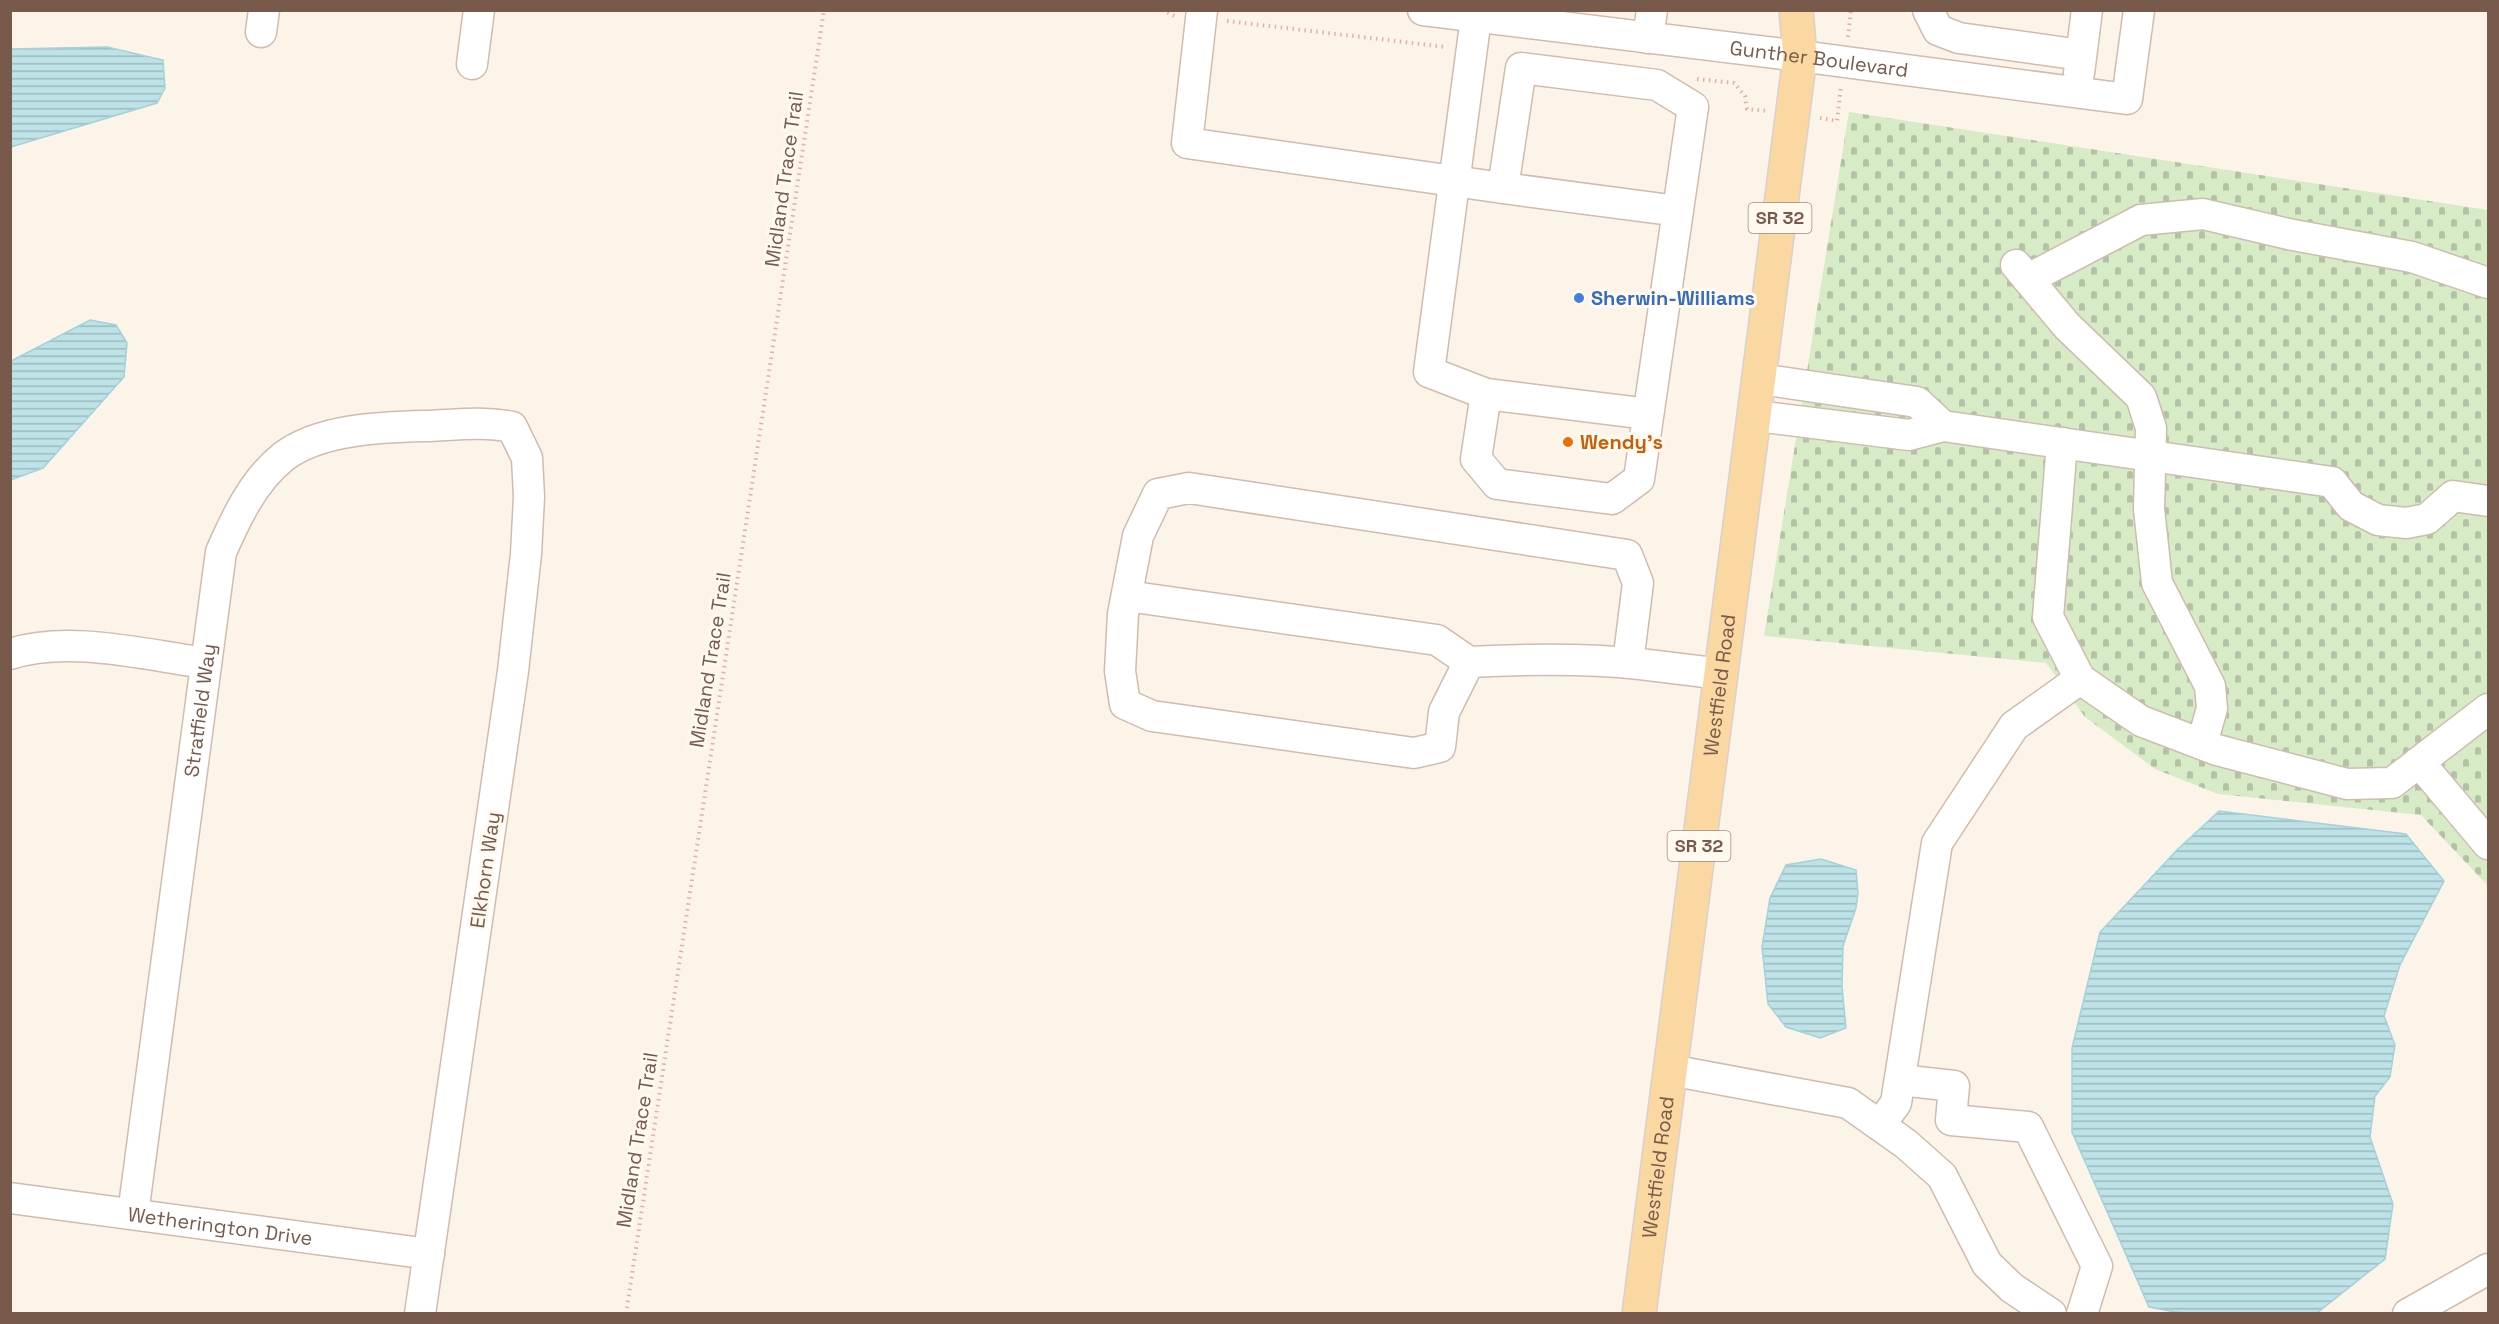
<svg xmlns="http://www.w3.org/2000/svg" width="2499" height="1324" font-family="'Space Grotesk',sans-serif">
<style>
.cemetery{fill:url(#cemetery-stones)}
.water{fill:url(#water-rules);stroke:#a3d2d9;stroke-width:1.5}
.lines{fill:none;stroke-linecap:round;stroke-linejoin:round}
.minor-casing{stroke:#cfbcae;stroke-width:33}
.major-casing{stroke:#d9d1cd;stroke-width:36}
.path{stroke:#d8b6a3;stroke-width:4;stroke-dasharray:1.5 4.5;stroke-linecap:butt}
.minor{stroke:#fff;stroke-width:30}
.major{stroke:#fbd7a2;stroke-width:33}
.shop-dot{fill:#3f7fe0;stroke:#fff9f0;stroke-width:2}
.food-dot{fill:#e8710a;stroke:#fff9f0;stroke-width:2}
.labels{text-anchor:middle;stroke-width:6;stroke-linejoin:round;paint-order:stroke}
.shield{fill:#fff9f0;stroke:#a08a7d;stroke-width:1.5}
.shield-label{font-size:18px;font-weight:bold;fill:#785a4c}
.street-label{font-size:20px;fill:#785a4c;stroke:#fff9f0}
.shop-label{font-size:20px;font-weight:bold;fill:#366cbe;stroke:#fff9f0;text-anchor:start}
.food-label{font-size:20px;font-weight:bold;fill:#c56008;stroke:#fff9f0;text-anchor:start}
</style>
<defs>
<pattern id="cemetery-stones" width="16" height="16" patternUnits="userSpaceOnUse" patternTransform="scale(1.5)"><rect width="16" height="16" fill="#d7ebc7"/><path d="M2 7V4a2 2 0 0 1 4 0v3zM10 15v-3a2 2 0 0 1 4 0v3z" fill="#b3c1a4"/></pattern>
<pattern id="water-rules" width="6" height="5" patternUnits="userSpaceOnUse" patternTransform="scale(1.5)"><rect width="6" height="5" fill="#bde2e7"/><path d="M0 2.5h6" fill="none" stroke="#9ebabd"/></pattern>
</defs>
<rect width="100%" height="100%" fill="#fdf4e9"/>
<path class="cemetery" d="M1849,112L2488,210V886L2421,815L2218,794L2155,769L2085,717L2046,663L1764,636Z"/>
<g class="water">
<path d="M107,47L163,60L165,88L157,103L11,147V49Z"/>
<path d="M90,320L116,325L127,343L124,377L43,468L11,480V361Z"/>
<path d="M2219,811L2406,834L2444,881L2400,965L2384,1016L2395,1045L2390,1077L2375,1096L2370,1137L2393,1204L2385,1259L2317,1313L2186,1314L2149,1307L2072,1132V1048L2100,932L2177,850Z"/>
<path d="M1821,859L1856,870L1858,893L1856,908L1843,946L1842,986L1846,1028L1820,1038L1786,1027L1768,1004L1762,947L1770,898L1786,865Z"/>
</g>
<g class="lines">
<g class="minor-casing">
<g id="minor">
<path d="M1202,10L1187,143L1503,188"/>
<path id="s1" d="M1423,10L1800,56L2127,99L2139,10"/>
<path d="M1477,10L1429,372L1486,394L1476,459L1497,484L1612,499L1639,479C1657,355 1675,231 1693,107L1657,85L1521,68L1503,188L1678,211"/>
<path d="M1928,10L1938,30L1959,38L2081,55"/>
<path d="M261,32L264,10"/>
<path d="M1648,38L1652,10"/>
<path d="M472,64L479,10"/>
<path d="M2079,73L2087,10"/>
<path d="M2016,265L2067,326L2141,397L2151,428L2149,509L2157,583L2210,686L2212,708L2202,744"/>
<path d="M2028,279L2141,220L2203,214L2288,234L2412,257L2488,283"/>
<path d="M1760,379L1917,402L1943,426"/>
<path d="M1486,394L1648,414"/>
<path d="M1756,416L1909,435L1943,426L2332,482L2351,506L2378,520L2406,523L2427,519L2453,496L2488,501"/>
<path d="M2062,443L2048,617L2080,679L2141,721L2217,750L2347,784L2392,783L2488,709"/>
<path d="M1127,596L1437,640L1469,662"/>
<path d="M10,654C70,635 145,655 206,663"/>
<path d="M1628,663L1638,583L1627,555L1189,488L1158,494L1138,536L1123,614L1120,671L1125,704L1152,716L1414,753L1440,747L1444,712L1469,662C1526,659 1583,658 1640,664L1722,674"/>
<path d="M2419,762L2488,844"/>
<path d="M1670,1070L1848,1103L1906,1144L1942,1176L1987,1264L2012,1288L2051,1314"/>
<path d="M1900,1080L1954,1086L1951,1120L2028,1127L2097,1266L2082,1314"/>
<path d="M1880,1125L1896,1103L1937,843L2014,726L2080,679"/>
<path id="s2" d="M10,1198L429,1254"/>
<path id="s3" d="M133,1214L221,552C236,518 253,481 283,457C319,429 382,427 425,426C455,425 483,421 512,427L527,458L529,497L526,554L513,671L420,1314"/>
<path d="M2408,1314L2488,1269"/>
</g>
</g>
<g class="major-casing">
<g id="major">
<path id="s4" d="M1639,1314L1800,56L1796,10"/>
</g>
</g>
<g class="path">
<path d="M1162,10L1175,16"/>
<path d="M1227,21L1446,47"/>
<path d="M1848,37L1851,10"/>
<path d="M1697,79L1734,83L1745,96L1747,109L1768,111"/>
<path d="M1820,118L1837,121L1841,86"/>
<path d="M626,1314L824,10"/>
</g>
<use href="#minor" class="minor"/>
<use href="#major" class="major"/>
</g>
<circle class="shop-dot" cx="1579" cy="298" r="6"/>
<circle class="food-dot" cx="1568" cy="442" r="6"/>
<g class="labels">
<g class="shield">
<rect x="1748.5" y="203" width="63" height="30" rx="4.5"/>
<rect x="1667.5" y="831" width="63" height="30" rx="4.5"/>
</g>
<g class="shield-label">
<text x="1780" y="224">SR 32</text>
<text x="1699" y="852">SR 32</text>
</g>
<g class="street-label">
<text dy="7" stroke="none"><textPath href="#s1" startOffset="399">Gunther Boulevard</textPath></text>
<text transform="translate(784 179) rotate(-82)" y="7">Midland Trace Trail</text>
<text transform="translate(710 660) rotate(-81)" y="7">Midland Trace Trail</text>
<text dy="7" stroke="none"><textPath href="#s4" startOffset="634">Westfield Road</textPath></text>
<text dy="7" stroke="none"><textPath href="#s3" startOffset="508">Stratfield Way</textPath></text>
<text transform="translate(485 870) rotate(-82)" y="7">Elkhorn Way</text>
<text transform="translate(637 1140) rotate(-81)" y="7">Midland Trace Trail</text>
<text dy="7" stroke="none"><textPath href="#s4" startOffset="148">Westfield Road</textPath></text>
<text dy="7" stroke="none"><textPath href="#s2" startOffset="212">Wetherington Drive</textPath></text>
</g>
<g class="shop-label">
<text x="1591" y="305">Sherwin-Williams</text>
</g>
<g class="food-label">
<text x="1580" y="449">Wendy's</text>
</g>
</g>
<rect width="2499" height="1324" fill="none" stroke="#785a4c" stroke-width="24"/>
</svg>
